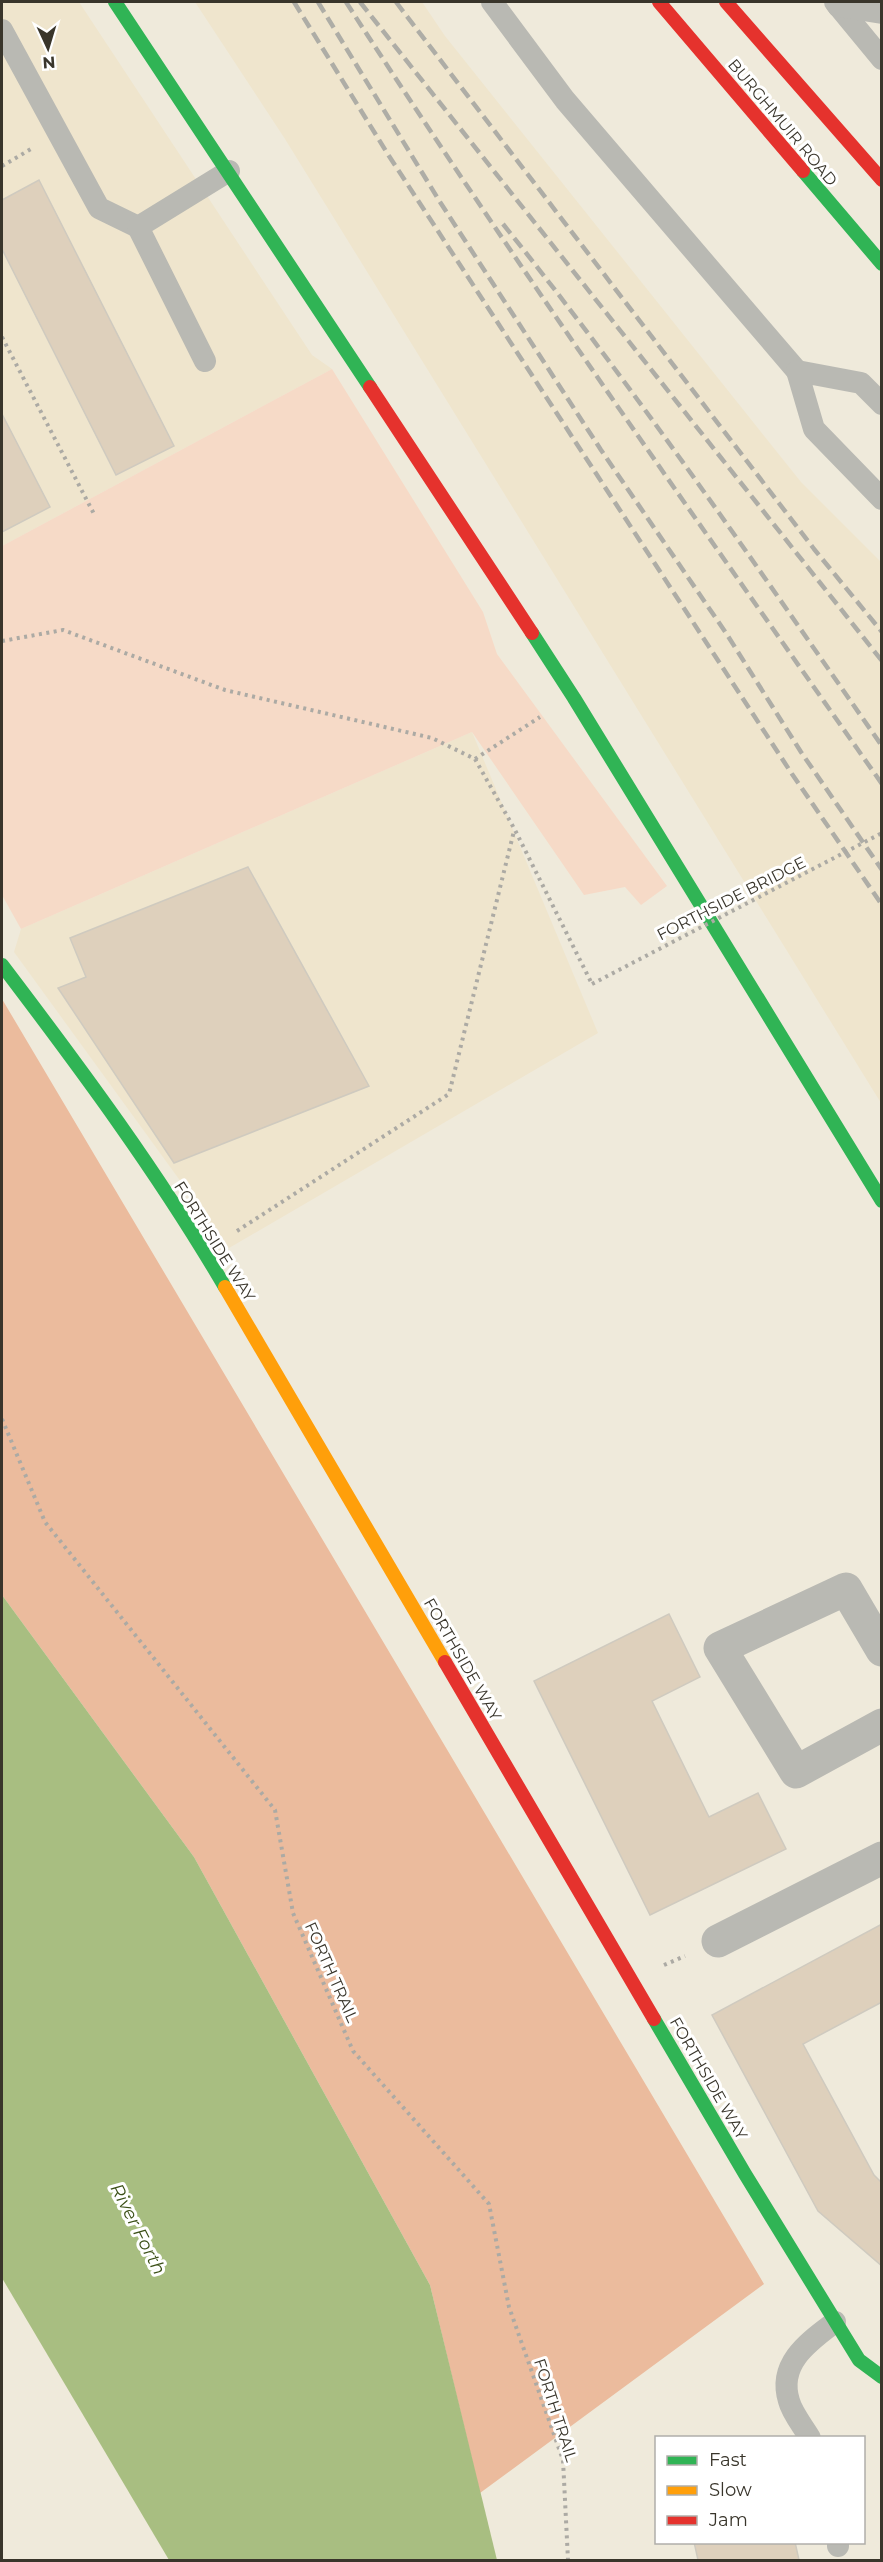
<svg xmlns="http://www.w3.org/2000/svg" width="883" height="2562" font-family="Montserrat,sans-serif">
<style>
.built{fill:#efe5cd}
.green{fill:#f6dac7}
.forest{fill:#ebbb9d}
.water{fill:#a8be81}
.building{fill:#ded0bc;stroke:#cfcabf;stroke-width:1.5}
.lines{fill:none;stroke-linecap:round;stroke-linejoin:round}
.path{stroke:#acaaa4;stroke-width:4;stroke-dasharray:3 4.5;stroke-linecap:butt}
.lane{stroke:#b9b9b3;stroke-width:22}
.street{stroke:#b9b9b3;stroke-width:33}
.fast{stroke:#30b455;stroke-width:14}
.slow{stroke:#ff9f0a;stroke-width:14}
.jam{stroke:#e5322d;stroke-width:14}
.rail{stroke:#aeada6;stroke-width:4.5;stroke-dasharray:12 6;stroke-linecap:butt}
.path-bridge{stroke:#acaaa4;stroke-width:4;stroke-dasharray:3 4.5;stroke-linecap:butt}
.labels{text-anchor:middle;stroke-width:6;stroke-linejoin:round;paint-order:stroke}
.street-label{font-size:16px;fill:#39352b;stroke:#fff}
.water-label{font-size:18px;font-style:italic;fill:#3b5017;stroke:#fff}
</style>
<rect width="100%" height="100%" fill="#efeadb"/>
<g class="built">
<path d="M2,2H79L312,355L332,369L2,546Z"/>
<path d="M195,2H422L445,36L801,482L881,562V1103L285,139Z"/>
<path d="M472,732L598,1033L229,1248L14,952L21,929Z"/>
</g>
<path class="green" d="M332,369L483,612L497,654L667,886L641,905L625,887L584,895L472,732L21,929L2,895V546Z"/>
<path class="forest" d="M2,999L764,2284L480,2493L430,2285L194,1857L2,1595Z"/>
<path class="water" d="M2,1595L194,1857L430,2285L497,2560H169L2,2278Z"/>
<g class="building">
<path d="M39,180L174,446L116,475L2,249V200Z"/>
<path d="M2,414L50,507L2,532Z"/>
<path d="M248,867L369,1086L174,1163L58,988L86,977L70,938Z"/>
<path d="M669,1614L700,1677L652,1701L709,1817L758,1793L786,1849L650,1915L534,1681Z"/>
<path d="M882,1924V2002L803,2044L874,2175L882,2183V2266L818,2211L712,2015Z"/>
<path d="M694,2542H795L799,2560H698Z"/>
</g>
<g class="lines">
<g class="path">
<path d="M2,166L31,149"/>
<path d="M2,337L94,514"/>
<path d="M2,641L63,630L225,690L432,738L475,759L515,830L592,984"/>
<path d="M475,759L540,717"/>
<path d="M237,1231L449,1094L514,831"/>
<path d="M2,1419L45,1522L275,1810L293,1913L353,2051L489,2204L509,2307L563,2460L568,2560"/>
<path d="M664,1965L685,1956"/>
</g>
<g class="lane">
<path d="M492,2L565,100L797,371"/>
<path d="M835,2L882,59"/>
<path d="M838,6L882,13"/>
<path d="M2,30L99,208L138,227"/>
<path d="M205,361L138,227L229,171"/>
<path d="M882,404L861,383L797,371L814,429L882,499"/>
<path d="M810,2438C803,2426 792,2413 789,2401C777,2363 810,2341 835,2322"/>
<path d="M838,2542V2546"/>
</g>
<g class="street">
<path d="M882,1650L846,1589L720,1648L796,1772L882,1725"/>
<path d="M718,1941L882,1858"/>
</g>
<g class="fast">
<path d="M115,2L370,387"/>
<path d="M803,171L882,264"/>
<path d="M532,633L574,698L882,1201"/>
<path d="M2,965C81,1069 159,1174 225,1287"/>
<path d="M654,2019L745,2174L859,2360L882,2377"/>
</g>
<path class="slow" d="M225,1287L445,1662"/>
<g class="jam">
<path d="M659,2L803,171"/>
<path d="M726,2L882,180"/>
<path d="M370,387L532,633"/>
<path d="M445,1662L654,2019"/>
</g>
<g class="rail">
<path d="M294,2L389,156L792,774L882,905"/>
<path d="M318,2L440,202L601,450L726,633L801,752L882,870"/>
<path d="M346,2C517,267 700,525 882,784"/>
<path d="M360,2L882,661"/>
<path d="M396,2L814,549L882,632"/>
<path d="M503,224C638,392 759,570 882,746"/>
</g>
<path class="path-bridge" d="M592,984L882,833"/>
</g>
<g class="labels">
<g class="street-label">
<text transform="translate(783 122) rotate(50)" y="6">BURGHMUIR ROAD</text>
<text transform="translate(731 898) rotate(-27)" y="6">FORTHSIDE BRIDGE</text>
<text transform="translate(215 1241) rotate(58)" y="6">FORTHSIDE WAY</text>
<text transform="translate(463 1659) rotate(60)" y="6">FORTHSIDE WAY</text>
<text transform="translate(332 1972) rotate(66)" y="6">FORTH TRAIL</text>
<text transform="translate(709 2078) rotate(60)" y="6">FORTHSIDE WAY</text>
<text transform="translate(556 2410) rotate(72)" y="6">FORTH TRAIL</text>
</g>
<g class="water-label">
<text transform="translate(138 2229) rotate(63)" y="6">River Forth</text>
</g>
</g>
<rect width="883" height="2562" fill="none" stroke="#39352b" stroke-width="6"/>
<rect x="655" y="2436" width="210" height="108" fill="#ffffff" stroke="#b0aeaa" stroke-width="1.5"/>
<rect x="667" y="2456" width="30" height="9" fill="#30b455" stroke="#b0aeaa" stroke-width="1.5"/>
<text x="709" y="2466" font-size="18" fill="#39352b">Fast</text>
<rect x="667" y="2486" width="30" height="9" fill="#ff9f0a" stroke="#b0aeaa" stroke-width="1.5"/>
<text x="709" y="2496" font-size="18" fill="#39352b">Slow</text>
<rect x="667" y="2516" width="30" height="9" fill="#e5322d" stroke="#b0aeaa" stroke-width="1.5"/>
<text x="709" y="2526" font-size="18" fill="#39352b">Jam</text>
<g transform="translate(48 48) rotate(176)" stroke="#ffffff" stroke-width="4.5" paint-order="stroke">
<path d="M0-4.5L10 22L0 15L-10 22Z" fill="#39352b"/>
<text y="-9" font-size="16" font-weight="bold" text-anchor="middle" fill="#39352b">N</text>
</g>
</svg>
